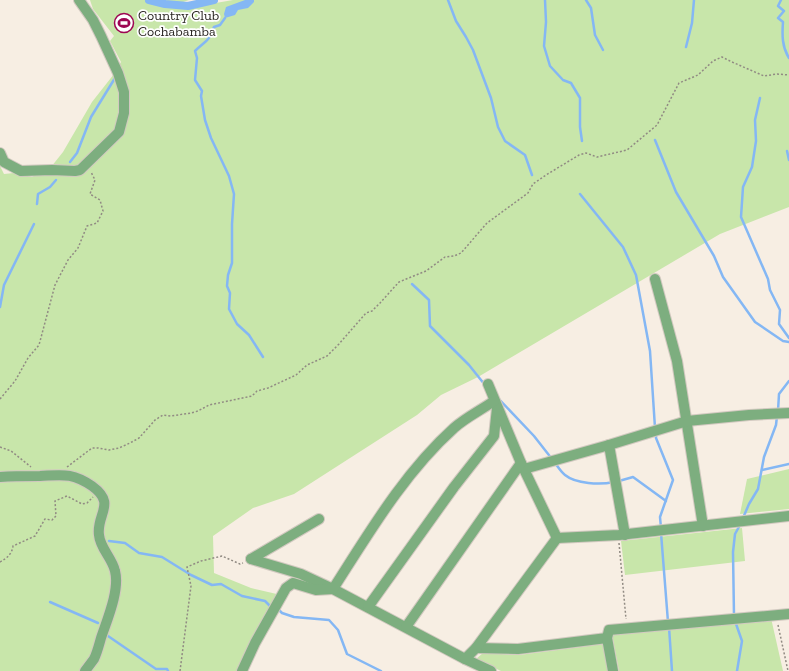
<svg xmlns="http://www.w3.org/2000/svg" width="789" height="671" font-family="'Zilla Slab',serif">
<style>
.green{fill:#c8e6aa}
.water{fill:#84b7f4}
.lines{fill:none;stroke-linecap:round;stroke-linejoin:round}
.stream{stroke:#84b7f4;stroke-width:2.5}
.canal{stroke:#84b7f4;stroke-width:8}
.minor-casing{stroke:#d2c9c0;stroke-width:12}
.path{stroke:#918b83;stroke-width:1.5;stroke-dasharray:2 2;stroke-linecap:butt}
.minor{stroke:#7dae7f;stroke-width:10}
.labels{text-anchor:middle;stroke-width:3.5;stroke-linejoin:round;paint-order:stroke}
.poi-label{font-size:14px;fill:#27231f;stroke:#fff;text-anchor:start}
</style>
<rect width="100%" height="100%" fill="#f7eee3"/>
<g class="green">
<path d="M90,0H189L168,7L187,8L233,0H789V207L720,234L478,377L441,395L417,415L294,494L253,508L213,536L214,573L251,588L281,595L245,671H0V166L4,174L14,173L32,177L51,167L63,152L92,102L114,74L121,62L110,41L114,36L93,9Z"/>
<path d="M789,469V509L740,514L747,479Z"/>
<path d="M742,528L745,561L625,575L621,541Z"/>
<path d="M771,618L783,671H619L612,635Z"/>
<path d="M603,644L608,671H501L476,659L483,653L519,655Z"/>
</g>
<path class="water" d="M245,0H254V2L248,8L238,10L235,15L225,18L224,14L226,7Z"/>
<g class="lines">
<g class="stream">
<path d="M448,0L456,21L466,37L473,50L491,98L498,127L505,141L525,155L532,175"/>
<path d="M545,0L546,22L544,46L550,66L563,80L571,83L580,98V127L582,141"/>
<path d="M586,0L591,8L595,35L603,50"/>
<path d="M781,0L778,6L784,11L778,18L783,22C782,35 782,47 789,58"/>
<path d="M225,18L220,25L214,27C209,42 205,41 195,51L197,58L195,80L202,91L201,96L205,120L211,138L229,176L234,194L232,224V263L228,275L227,286L230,293L229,309L237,324L249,335L263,357"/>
<path d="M686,47L692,23L694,0"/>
<path d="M760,98L755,120L756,141L752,167L743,187L741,217L768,279L770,290L780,310L779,324L789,338"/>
<path d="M655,140L676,192L714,256L723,277L755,322L783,341L789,342"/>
<path d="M787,151L789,160"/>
<path d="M70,162L77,153L91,117L115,78"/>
<path d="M580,194L623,247L636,275L650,351L655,428"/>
<path d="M37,204L38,194L50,187L56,180"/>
<path d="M412,284L429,300L430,326L469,365L485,385"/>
<path d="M0,307L4,285L34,224"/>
<path d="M497,397L534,436L552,459"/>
<path d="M778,411L779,394L789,381"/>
<path d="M656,433V438L673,480L660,517L661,528"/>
<path d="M555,463C558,467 561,472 565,475C576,484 600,485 614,482"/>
<path d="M762,470L789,464"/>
<path d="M619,481L633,477L666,501"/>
<path d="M743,518L749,504L758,489L764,457L776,425L777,416"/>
<path d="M661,533L668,622"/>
<path d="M109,541L125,543L139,553L162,557L191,575L212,585L221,584L242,596L265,601L270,606L273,605"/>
<path d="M50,602L98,623"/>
<path d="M277,608L282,613L294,617L329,620L338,630L347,654L381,671"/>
<path d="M734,616L733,552L735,534L740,525"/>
<path d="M735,621L742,641L737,671"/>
<path d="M669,627L672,671"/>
<path d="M108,636L156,669H167L168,671"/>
</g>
<path class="canal" d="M149,0L165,4L188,6L214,0"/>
<g class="minor-casing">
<g id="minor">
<path d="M0,153L4,162L21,171L52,170L75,171L80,170L119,132L124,113V92L118,73L101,36L93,20L79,0"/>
<path d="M655,279L677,361L703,526"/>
<path d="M488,384L521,463L557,538"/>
<path d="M609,445L625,535"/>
<path d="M524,469L609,445L687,421L749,415L789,413"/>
<path d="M0,477C13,476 26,476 40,476C61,475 72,472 92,486C117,504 96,514 99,535C100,548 112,558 115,571C120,590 107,620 101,638C99,645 97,653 94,659C91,663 88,667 85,671"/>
<path d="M557,538L619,535L789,516"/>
<path d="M251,559L301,574L333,589L465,659L491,671"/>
<path d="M251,559L319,519"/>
<path d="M368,607L454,487L494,436L497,408"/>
<path d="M406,627L521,463"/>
<path d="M476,648L518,649L607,638"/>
<path d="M465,659L476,648L557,538"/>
<path d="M242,671L255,643L286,588L293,583L316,590L333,589C369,533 404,473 454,428C465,418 481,410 494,401"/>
<path d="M613,671L607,638L609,630L789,614"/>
</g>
</g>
<g class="path">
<path d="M0,399L15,381L28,358L39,345L55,285L68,260L78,248L87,226L97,223L103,211L100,200L90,194L95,180L91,172"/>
<path d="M0,447L11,451L31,467"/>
<path d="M67,467L92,448H98L109,450L119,448L130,443L139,438L155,420L163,415L171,416L191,413L198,411L209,405L252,396L257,391L268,388L296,375L307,365L327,356L339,344L366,313L372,311L380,303L399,282L426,271L445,257L454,256L461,253L487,223L528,193L533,184L546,175L579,155L586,153L597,157L627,150L657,125L679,83L698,75L713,61L722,57L732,62L764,76L777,74L789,75"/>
<path d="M619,543L626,619"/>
<path d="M0,562C7,558 12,554 13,546L35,536L45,519L52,520L56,516L55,501L67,496L82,504L87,503L93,497"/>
<path d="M778,625L788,671"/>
<path d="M180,671L191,586L187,567L201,561L222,556L240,564L243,563"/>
</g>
<use href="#minor" class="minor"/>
</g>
<defs>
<g id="stadium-ring" transform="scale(1)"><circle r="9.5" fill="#fff" stroke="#9d0652" stroke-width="1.5"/><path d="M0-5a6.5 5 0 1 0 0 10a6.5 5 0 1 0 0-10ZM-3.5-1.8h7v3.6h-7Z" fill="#9d0652"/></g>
</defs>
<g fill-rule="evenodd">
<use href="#stadium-ring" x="124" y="23"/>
</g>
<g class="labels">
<g class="poi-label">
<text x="138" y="20">Country Club<tspan x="138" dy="16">Cochabamba</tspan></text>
</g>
</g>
</svg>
